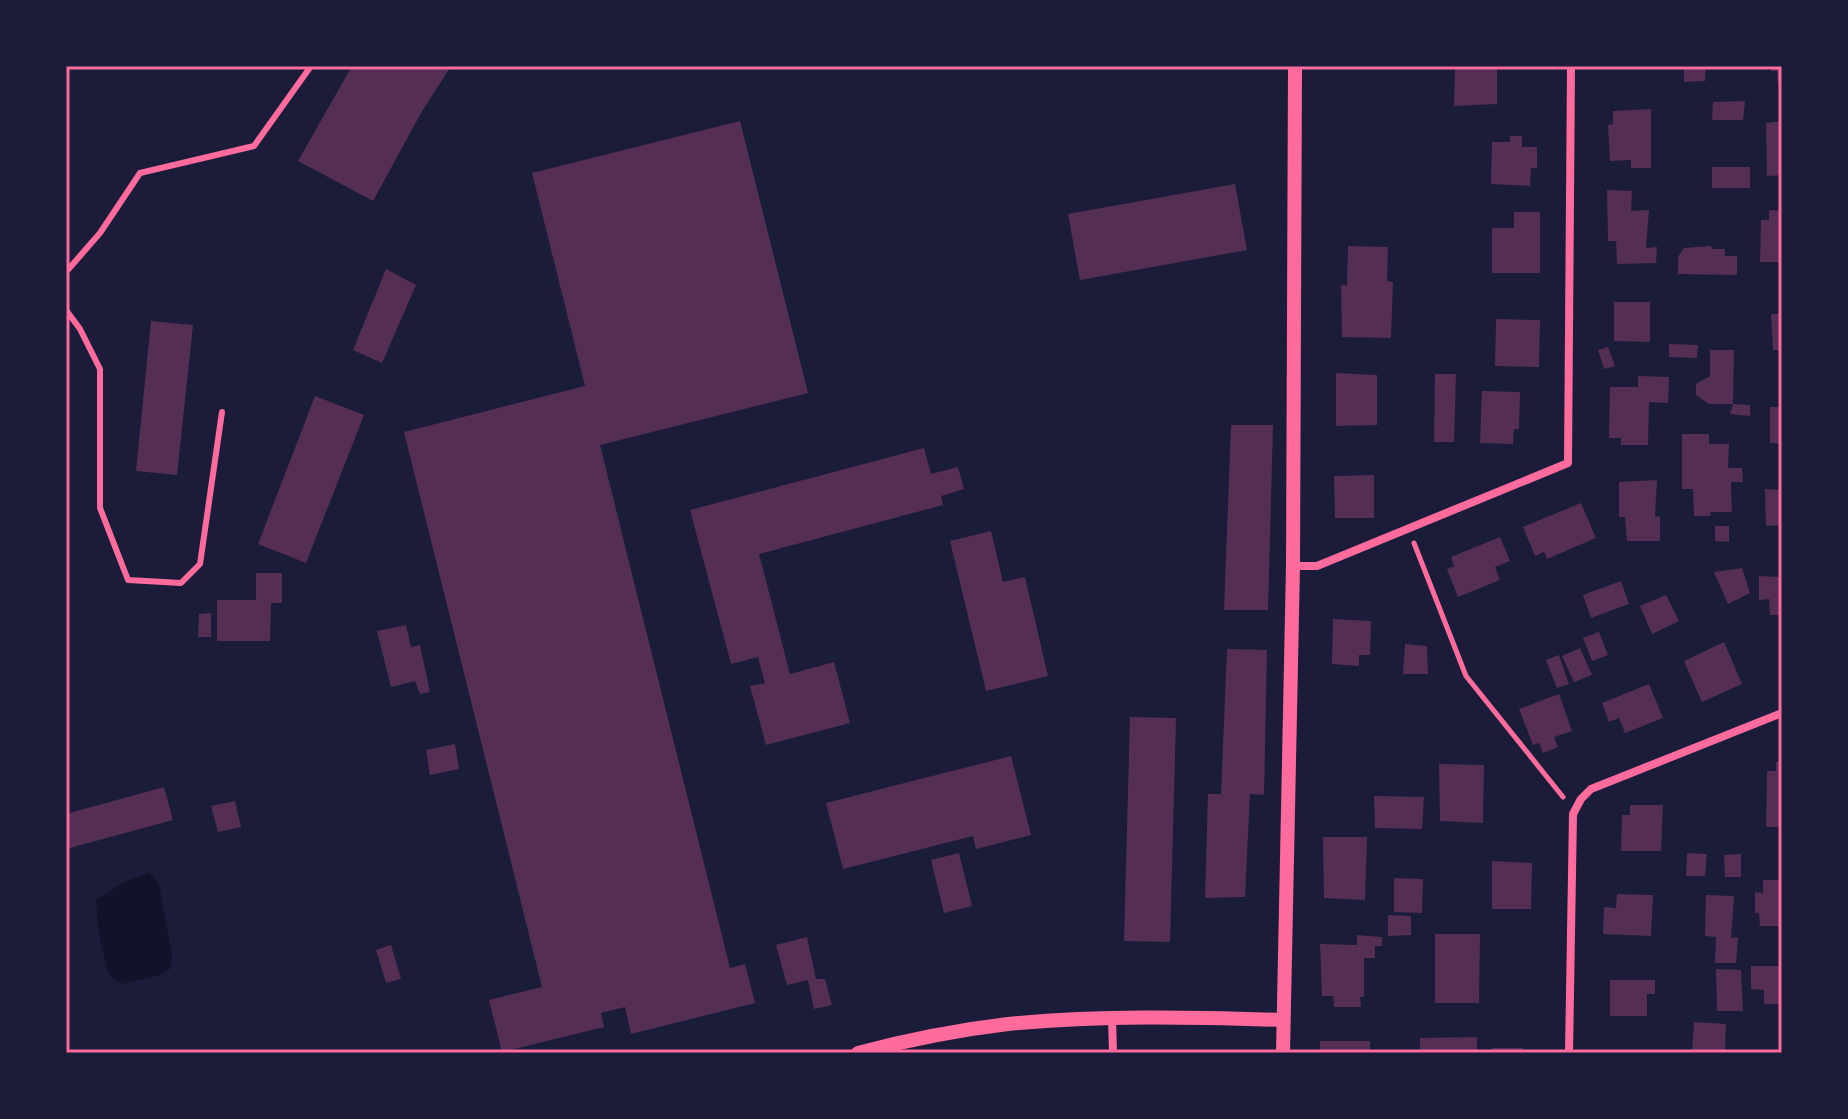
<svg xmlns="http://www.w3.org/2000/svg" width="1848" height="1119" font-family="'Golos Text',sans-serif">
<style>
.water{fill:#12122b}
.building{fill:#542f53}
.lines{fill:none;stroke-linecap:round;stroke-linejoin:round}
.path{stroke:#ff6b9d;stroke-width:5}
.service{stroke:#ff6b9d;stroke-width:6}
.minor{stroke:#ff6b9d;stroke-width:8}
.tertiary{stroke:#ff6b9d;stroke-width:14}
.neatline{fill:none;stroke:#ff6b9d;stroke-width:3}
</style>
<rect width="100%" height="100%" fill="#1b1b3a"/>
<path class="water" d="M149,873L159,885L172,956L171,968L160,975L121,984L112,978L108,973L99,935L96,900L126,881Z"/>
<g class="building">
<path d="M352,66H451L421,113L373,201L298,161Z"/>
<path d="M1455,66H1497V104L1454,106Z"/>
<path d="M1684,66H1706L1705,81L1684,82Z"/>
<path d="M1771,66H1782V86L1778,85L1777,71H1771Z"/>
<path d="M1745,101L1743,120H1712L1713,102Z"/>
<path d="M1651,109V168H1631V160L1610,161L1608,125L1613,124V111Z"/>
<path d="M740,121L808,393L600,445L730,968L745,964L755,1003L631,1034L625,1007L601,1013L604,1027L502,1052L489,1000L542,987L404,432L585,386L532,173Z"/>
<path d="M1782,121V175L1767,176L1766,123Z"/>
<path d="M1510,136H1522V147H1537V168H1531L1530,186L1491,184L1492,142H1510Z"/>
<rect x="1712" y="167" width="38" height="21"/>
<path d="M1235,184L1247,250L1080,280L1068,214Z"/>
<path d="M1607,190L1632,191L1631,211L1649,210L1646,248L1657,247L1656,263L1617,264L1616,241H1608Z"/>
<path d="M1769,210L1782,211V262H1760L1761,220H1769Z"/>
<path d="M1514,212H1540V273H1492V228H1514Z"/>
<path d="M1348,246L1388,247L1387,281L1393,282L1391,338L1342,337L1341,285L1347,286Z"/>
<path d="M1711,246L1712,249H1725V256H1737V275L1678,274V257L1684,248Z"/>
<path d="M386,269L416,285L382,363L353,350Z"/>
<path d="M1614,302H1650V342L1614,341Z"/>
<path d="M1771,314H1782V350H1773Z"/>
<path d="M1496,319L1540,320L1539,367L1495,366Z"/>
<path d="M151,321L193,325L177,475L136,471Z"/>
<path d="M1669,344L1698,345L1697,358L1669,357Z"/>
<path d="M1608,347L1615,366L1604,369L1598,350Z"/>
<path d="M1710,350H1734L1733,404H1709L1696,395V384L1710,376Z"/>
<path d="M1336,373L1377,375V425L1336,426Z"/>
<path d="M1435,374H1456L1454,442H1434Z"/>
<path d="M1638,376L1669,377L1668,403L1649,402L1648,445H1621V438H1609L1610,387H1638Z"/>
<path d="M1482,391L1520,392L1519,429H1514L1513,444L1480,443Z"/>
<path d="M315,396L364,415L306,563L258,544Z"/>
<path d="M1733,404L1750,405V416L1730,414Z"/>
<path d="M1770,407H1782V444L1770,443Z"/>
<path d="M1231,425H1273L1268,610H1224Z"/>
<path d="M1682,434H1709V444H1729L1728,468H1742L1743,482H1731L1732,512H1710L1711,516H1694L1693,489H1682Z"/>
<path d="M924,448L931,474L958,467L964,489L941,496L943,505L759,554L790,674L834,662L850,723L766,745L750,686L765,683L758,657L731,664L690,510Z"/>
<path d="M1374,475V518H1335L1334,476Z"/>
<path d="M1657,480L1655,516L1660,517V541H1627L1625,517H1619V482Z"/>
<path d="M1765,489L1782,490V525L1766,526Z"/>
<path d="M1581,503L1596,538L1547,559L1544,552L1535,556L1523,527Z"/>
<path d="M1715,526H1729V542L1715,541Z"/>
<path d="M991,531L1003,582L1025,577L1048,676L986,691L950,541Z"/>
<path d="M1500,537L1510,561L1495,567L1500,580L1458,597L1447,569L1454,566L1451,557Z"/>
<path d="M1742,568L1750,593L1728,604L1714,572Z"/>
<path d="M256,573H282V603H271L270,641H217V600H256Z"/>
<path d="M1759,576L1782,577V615H1770L1769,599L1759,600Z"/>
<path d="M1621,581L1629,604L1591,618L1583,595Z"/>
<path d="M1666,595L1679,621L1652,634L1640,606Z"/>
<path d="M211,613V637H198L199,614Z"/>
<path d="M1333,619L1371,621L1370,655H1359V666L1332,664Z"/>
<path d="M406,625L411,647L420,645L430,692L420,694L415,681L391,687L377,631Z"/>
<path d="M1599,632L1608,655L1592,661L1583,638Z"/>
<path d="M1724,642L1742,684L1702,702L1684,661Z"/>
<path d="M1405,644L1427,646L1428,674H1403Z"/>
<path d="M1580,648L1592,675L1574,682L1562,656Z"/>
<path d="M1227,649L1267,650L1264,795L1250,794L1245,897L1205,898L1208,794H1221Z"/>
<path d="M1559,655L1569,684L1557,688L1546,660Z"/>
<path d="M1649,684L1663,718L1625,733L1619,718L1609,722L1602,703Z"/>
<path d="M1559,694L1572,731L1554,737L1558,747L1543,753L1539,743L1533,745L1519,709Z"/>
<path d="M1130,717L1176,718L1170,942L1124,941Z"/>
<path d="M455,744L459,769L430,775L426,750Z"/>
<path d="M1011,756L1031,835L976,849L973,836L843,869L826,803Z"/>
<path d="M1776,762H1782V827H1766L1767,771H1776Z"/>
<path d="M1439,764L1484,765L1483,823L1440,821Z"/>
<path d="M164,787L173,820L66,849V814Z"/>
<path d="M1374,796L1424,797L1422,829L1375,828Z"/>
<path d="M235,801L241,827L218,832L211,806Z"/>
<path d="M1630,805H1663L1661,851H1621L1622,815H1630Z"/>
<path d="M1323,837H1367L1365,900L1324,898Z"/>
<path d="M959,853L972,906L944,913L931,860Z"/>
<path d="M1687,853L1707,854L1705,876H1686Z"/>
<path d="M1741,854V877H1725L1724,855Z"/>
<path d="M1492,861L1532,863L1531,909H1492Z"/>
<path d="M1394,878L1423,879L1422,913L1394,912Z"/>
<path d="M1763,880H1782V926H1760L1759,913H1755V892L1763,893Z"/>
<path d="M1617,894L1653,895L1651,936L1603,934L1604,907L1616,908Z"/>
<path d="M1706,895L1734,896L1731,938L1738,937L1736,963H1715L1716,937L1705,936Z"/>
<path d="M1388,915L1411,916V935L1388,936Z"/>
<path d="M1435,934H1480L1479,1003H1435Z"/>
<path d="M1357,935L1382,937V946H1375V958H1364V997H1360L1361,1007H1334L1333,996H1322L1320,944L1357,945Z"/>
<path d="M807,937L816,979H825L832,1005L814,1009L808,980L787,985L776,945Z"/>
<path d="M391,945L401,979L386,983L376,950Z"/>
<path d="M1751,966H1782V1004H1764V990L1751,989Z"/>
<path d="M1716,969L1741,970L1743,1011H1717Z"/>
<path d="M1610,980H1655V994H1647V1016H1610Z"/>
<path d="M1694,1022L1726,1024L1725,1053L1692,1051Z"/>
<path d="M1477,1037V1053H1420V1038Z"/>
<rect x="1320" y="1041" width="50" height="12"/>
<rect x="1492" y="1048" width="31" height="5"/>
</g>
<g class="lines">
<path class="path" d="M1414,543L1466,676L1563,797"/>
<g class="service">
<path d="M66,272L100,233L140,173L254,146L311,66"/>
<path d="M66,310L80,329L100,369V508L128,580L181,583L200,564L222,412"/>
</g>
<g class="minor">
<path d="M1293,566H1317L1568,463L1571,66"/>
<path d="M1112,1018L1113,1053"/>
<path d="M1569,1053L1573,814L1581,799L1591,789L1782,713"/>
</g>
<g class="tertiary">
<path d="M858,1053C907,1040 957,1030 1008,1024C1099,1015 1192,1017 1283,1020"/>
<path d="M1283,1053L1293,566L1295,66"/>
</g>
</g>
<rect width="1848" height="1119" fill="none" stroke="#1b1b3a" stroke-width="136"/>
<rect x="68" y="68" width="1712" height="983" class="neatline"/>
</svg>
